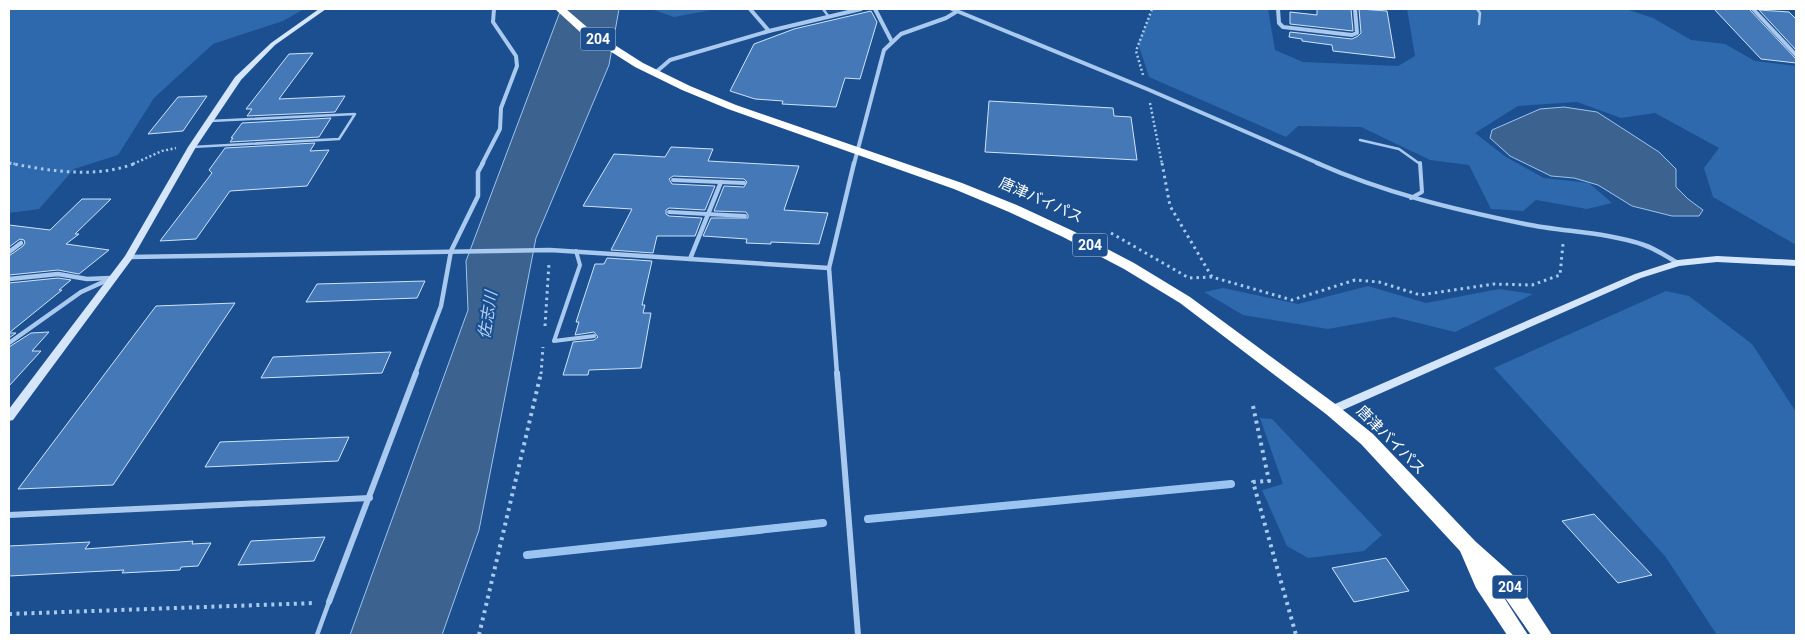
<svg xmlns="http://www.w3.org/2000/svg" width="1805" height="644" font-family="Roboto,'Noto Sans JP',sans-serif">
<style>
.green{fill:#2e69ad}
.water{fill:#3c6290;stroke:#9cc4f0}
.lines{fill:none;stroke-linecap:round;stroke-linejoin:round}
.stream{stroke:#9cc4f0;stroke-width:8}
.building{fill:#4478b7;stroke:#cfe3fa}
.path-far2{stroke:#a9c9ee;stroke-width:2.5;stroke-dasharray:2 2.5;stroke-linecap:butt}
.path-far1{stroke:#a9c9ee;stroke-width:3;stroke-dasharray:2.5 4;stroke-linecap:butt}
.path{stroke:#a9c9ee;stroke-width:4;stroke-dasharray:3 4.5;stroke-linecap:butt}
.lane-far2{stroke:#a9c9ee;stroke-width:2.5}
.lane-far1{stroke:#a9c9ee;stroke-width:4}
.lane{stroke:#a9c9ee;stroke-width:4.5}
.street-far2{stroke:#a9c9ee;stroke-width:4}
.street-far1{stroke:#a9c9ee;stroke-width:4.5}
.street{stroke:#a9c9ee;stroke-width:6}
.secondary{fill:#d6e6fa;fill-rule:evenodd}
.highway{fill:#fff;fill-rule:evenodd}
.labels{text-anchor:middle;stroke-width:4.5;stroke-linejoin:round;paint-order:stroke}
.shield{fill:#1b4f8f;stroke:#bbcadd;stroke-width:1}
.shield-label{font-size:14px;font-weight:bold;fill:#fff}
.street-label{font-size:15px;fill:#fff;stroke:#1b4f8f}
.water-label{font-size:16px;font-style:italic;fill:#b5d3f5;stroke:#1b4f8f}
</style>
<rect width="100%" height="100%" fill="#1b4f8f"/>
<g class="green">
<path d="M9,9H304L283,21L213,44L154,98L118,155L74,169L39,209L9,213Z"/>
<path d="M651,9H717L674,17Z"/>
<path d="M1153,9H1268L1275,50L1303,62L1398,66L1415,56L1407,9H1626L1653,18L1691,40L1725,44L1755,61L1796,66V245L1713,197L1704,168L1719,148L1655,113L1621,118L1577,102L1518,106L1475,133L1506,157L1544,178L1589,183L1612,203L1587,209L1536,200L1523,211L1491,209L1469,165L1430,160L1361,127L1298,126L1286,137L1149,77L1138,43Z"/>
<path d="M1368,286L1426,303L1499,289L1533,294L1455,332L1394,317L1328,329L1243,315L1204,292L1223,288L1298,304Z"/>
<path d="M1666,291L1689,296L1752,344L1796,412V635H1717L1665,556L1494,368Z"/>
<path d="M1260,418L1272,419L1382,535L1364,551L1308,558L1287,546L1262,490L1283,484Z"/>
</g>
<g class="water">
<path d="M561,9H619L609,65L536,238L479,530L442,635H350L468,310L466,261Z"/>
<path d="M1564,107L1597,112L1659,152L1676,169V187L1688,199L1703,210L1699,216H1672L1632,206L1598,185L1574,178L1551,176L1510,156L1490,138L1492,130L1540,109Z"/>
</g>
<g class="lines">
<g class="stream">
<path d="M868,519L1231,484"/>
<path d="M527,555L823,523"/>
</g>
</g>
<g class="building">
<path d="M1317,9H1351L1353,31L1290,24V12L1317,15Z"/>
<path d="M1359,9L1387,11L1395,58L1333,51L1332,45L1302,41V39L1289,37L1290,32L1352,39L1358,36L1361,33Z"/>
<path d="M1714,9H1749L1796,59V63L1761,59Z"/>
<path d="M1759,10L1789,12L1796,19V50Z"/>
<path d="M871,11L877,22L860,79L845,78L836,107L782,104L783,101L755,99L730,91L754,44L794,29Z"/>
<path d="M313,53L279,99L345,96L335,112L247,116L252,109H246L289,54Z"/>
<path d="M207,96L183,131L148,134L178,97Z"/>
<path d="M989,101L1113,108L1114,116L1131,117L1137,160L985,152Z"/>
<path d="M331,118L319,137L230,142L233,138H231L242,123Z"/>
<path d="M315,143L310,151L329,150L307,186L230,191L196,239L160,241L212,173L209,170L225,148Z"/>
<path d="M671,147L713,149L708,161L799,166L784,210L828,213L819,244L771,242V244L746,243L747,239L703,236L711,218H748V215L746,212L714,211L724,186L744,187L747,182L744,179L673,176L669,179L672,184L715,186L705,210L669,208L666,210V214L669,216L702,218L695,236H657L653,253L611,250L632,209L583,206L593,189L614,154L665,157Z"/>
<path d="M82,199H111L75,234H79L66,244L109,250L79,274L58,270L9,275V256L23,246L25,243L24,240L20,239L9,247V225L50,230Z"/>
<path d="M607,258L652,261L642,305H645L643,313H651L641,368L589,370L588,375H563L573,342L594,340L598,337L594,332L575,335L579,322H576L595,264H604Z"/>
<path d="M58,278L71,280L59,290H62L9,333H16L9,338V283Z"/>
<path d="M425,281L417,298L306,302L317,284Z"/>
<path d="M235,303L113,485L18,489L156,306Z"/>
<path d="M49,332L32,351H41L9,386V347L31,333Z"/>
<path d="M391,352L382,373L261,378L273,357Z"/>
<path d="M349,437L338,461L205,467L220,442Z"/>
<path d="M1594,514L1652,575L1618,583L1562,521Z"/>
<path d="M325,537L314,561L238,565L251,541Z"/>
<path d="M193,541L192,544L211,543L198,566L181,567L180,570L122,573L124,570L9,576V546L90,542L85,549Z"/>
<path d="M1386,558L1409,591L1354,602L1332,568Z"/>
</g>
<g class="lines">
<g class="path-far2">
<path d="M1143,75L1136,51L1152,9"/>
<path d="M1150,103L1162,164"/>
<path d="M9,163L15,164"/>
<path d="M133,164L162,151L176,148"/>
</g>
<g class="path-far1">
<path d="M9,163C50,171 96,179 136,163"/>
<path d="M1162,163L1170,206L1212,277"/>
<path d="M1111,233L1189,278L1212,277L1292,300L1355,280L1379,282L1420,295L1494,284L1532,285L1560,275L1563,244"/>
<path d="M545,326L549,263"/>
<path d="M541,374L543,347"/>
</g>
<g class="path">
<path d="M1253,406L1269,481L1253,482L1296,635"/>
<path d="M9,614L315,603"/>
<path d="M479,635L541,373"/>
</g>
<g class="lane-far2">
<path d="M823,9L829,17"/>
<path d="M1477,9L1480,13L1479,24"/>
<path d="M1360,140L1399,149L1420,164"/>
<path d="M192,147L339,139L355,114L210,121"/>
</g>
<g class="lane-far1">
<path d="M673,180L744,183"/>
<path d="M1411,198L1422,192L1420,163"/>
<path d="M669,212L745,216"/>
<path d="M576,251L580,265L554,341L594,336"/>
</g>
<path class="lane" d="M317,635L329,602"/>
<g class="street-far2">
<path d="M750,9L769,31"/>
<path d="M875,9L891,40"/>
<path d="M952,9L1147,89L1320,164"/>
<path d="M1278,9L1279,23L1283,27L1352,35L1357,33L1355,9"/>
<path d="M1753,9L1796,55"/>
<path d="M655,73L670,60L769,31L861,9"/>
<path d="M482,164L500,129L501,108L517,66L516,56L493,22L494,9"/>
<path d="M854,164L884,50L901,34L946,18L956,12V9"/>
</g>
<g class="street-far1">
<path d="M1317,163C1385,193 1452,209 1525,224C1564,232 1606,232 1644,245C1656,249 1667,257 1678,263"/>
<path d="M9,252L21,243"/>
<path d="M129,257L550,250L829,268"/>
<path d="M690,259L721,182"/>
<path d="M9,279L58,274L87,279L110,278"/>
<path d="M9,343L81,292L112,278"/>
<path d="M415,374L441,306L451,251L478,196V172L483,163"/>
<path d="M837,374L829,268L854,163"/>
</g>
<g class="street">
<path d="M837,373L858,635"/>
<path d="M9,515L370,498"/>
<path d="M329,602L416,373"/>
</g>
<g class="secondary">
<path d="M319,9H326L275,45L241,80L196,147L132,259L13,420L9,421V409L125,256L188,147L235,77L271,43Z"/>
<path d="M1717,256L1796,260V266L1717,262L1679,266L1641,278L1336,413H1328L1327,410L1328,407L1635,274L1678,260Z"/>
</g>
<path class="highway" d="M555,9H566L588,28L643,63L690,86L736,105L962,183L1019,206L1073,231L1134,263L1190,297L1338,406L1373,434L1475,541L1512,574L1552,635H1531L1494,582L1528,635H1507L1476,588L1460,551L1361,444L1326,414L1180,303L1124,269L1063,237L1009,212L954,189L728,109L682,90L635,67L580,32Z"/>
</g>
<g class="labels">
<g class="shield">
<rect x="580.5" y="27.5" width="35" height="23" rx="4"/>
<rect x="1072.5" y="233.5" width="35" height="23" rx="4"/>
<rect x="1492.5" y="575.5" width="35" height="23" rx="4"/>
</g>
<g class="shield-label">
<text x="598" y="44">204</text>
<text x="1090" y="250">204</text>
<text x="1510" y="592">204</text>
</g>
<g class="street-label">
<text transform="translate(1041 200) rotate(24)" y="5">唐津バイパス</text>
<text transform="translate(1391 440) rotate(45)" y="5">唐津バイパス</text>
</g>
<g class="water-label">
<text transform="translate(487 315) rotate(-81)" y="6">佐志川</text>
</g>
</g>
<rect width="1805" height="644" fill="none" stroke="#ffffff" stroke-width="20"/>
</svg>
